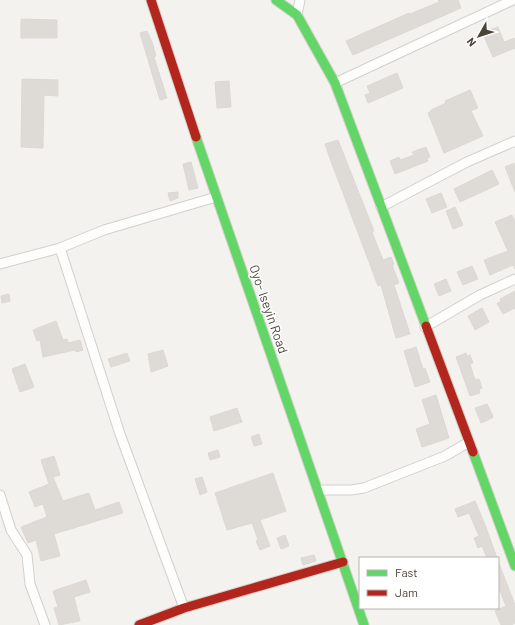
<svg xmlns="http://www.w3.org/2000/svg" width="515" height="625" font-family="Barlow,sans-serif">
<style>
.building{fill:#dedbd6;stroke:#dcd9d4}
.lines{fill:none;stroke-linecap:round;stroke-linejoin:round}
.street-casing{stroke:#d2d0cb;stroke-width:11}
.fast-casing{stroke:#d3cfc5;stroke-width:11}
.jam-casing{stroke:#d3cfc5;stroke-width:11}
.street{stroke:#fdfdfc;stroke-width:9}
.fast{stroke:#63d668;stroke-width:9}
.jam{stroke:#b3261e;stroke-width:9}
.labels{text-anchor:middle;stroke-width:3;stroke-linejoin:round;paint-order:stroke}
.street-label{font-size:13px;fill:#4b4439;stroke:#fff}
</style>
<rect width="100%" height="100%" fill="#f4f2ee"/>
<g class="building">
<path d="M438,0H458L461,8L353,55L346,41L409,13L410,14L439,2Z"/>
<path d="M21,19L57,20V38H21Z"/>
<path d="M498,27L504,42L515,38V48L493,57L482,32Z"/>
<path d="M147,31L152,42L156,56L154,57L167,98L160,100L140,33Z"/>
<path d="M397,73L403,88L368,103L365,95L370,93L367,86Z"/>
<path d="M22,79L58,80V96L44,95L43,148L21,147Z"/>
<path d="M229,81L231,107L217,108L215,82Z"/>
<path d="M470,90L478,108L471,111L483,136L444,153L428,113L431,111V110L446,103L445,101Z"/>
<path d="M338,140L374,231L372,232L383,260L391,257L394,264L392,265L399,283L394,285L410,334L396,338L381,285L378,286L332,164L325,144Z"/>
<path d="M426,147L430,157L427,158L428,161L395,174L390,161L399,157L400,160L414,155L412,152Z"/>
<path d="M191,162L198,188L189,190L183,164Z"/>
<path d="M515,163V192L505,167Z"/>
<path d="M492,170L499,184L460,202L454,189Z"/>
<path d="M178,192V198L170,201L168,193Z"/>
<path d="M441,193L447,207L432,213L426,199Z"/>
<path d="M455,207L463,225L453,229L446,211Z"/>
<path d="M512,215L515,221V269L513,265L490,275L484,260L508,251L495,222Z"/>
<path d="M472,266L478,279L463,285L457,272Z"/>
<path d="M446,279L451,291L439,296L434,284Z"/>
<path d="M515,291V308L503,314L497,303L501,302L500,299Z"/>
<path d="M9,294L10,301L2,303L1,296Z"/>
<path d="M482,308L489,322L475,330L468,316Z"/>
<path d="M56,321L63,340L67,339L68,343L80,340L83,350L76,352L75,350L43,357L40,340L37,341L33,330Z"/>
<path d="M416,347L423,369L425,368L430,382L415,387L404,351Z"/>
<path d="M163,350L168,366L151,372L148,354Z"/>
<path d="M127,353L130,361L111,367L108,359Z"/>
<path d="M466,353L467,356L470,355L473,363L470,364L474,377L476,380L479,379L482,388L479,389L480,393L470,396L456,357Z"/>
<path d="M25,364L34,387L20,392L12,369Z"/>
<path d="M436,395L449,438L422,447L416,429L430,424L422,400Z"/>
<path d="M487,404L493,416L492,418L481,423L475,408Z"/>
<path d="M237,408L242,422L214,431L210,417Z"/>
<path d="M259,434L262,444L254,446L251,437Z"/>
<path d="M218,450L220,457L210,460L208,453Z"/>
<path d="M54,456L60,475L53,477L63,501L89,493L95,510L119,502L123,513L54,534L60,556L41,561L36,540L28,543L21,527L47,517L43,504L35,507L29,492L49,484L41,460Z"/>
<path d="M273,473L286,511L260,520L270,546L260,550L256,541L258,540L252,523L227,530L215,493Z"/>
<path d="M202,477L207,492L200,495L195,479Z"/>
<path d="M475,501L486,527L497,558H487L482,546L478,548L474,538L479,536L469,513L458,517L455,509Z"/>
<path d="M285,535L289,546L281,549L277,538Z"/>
<path d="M314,555L316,561L303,565L301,558Z"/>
<path d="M498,561L515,605V623L511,625H501L495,611L506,606L498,586Z"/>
<path d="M86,580L90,592L74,597L80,621L59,625L54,608L58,607L53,591Z"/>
</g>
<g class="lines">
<g class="street-casing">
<g id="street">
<path d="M297,15L300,0"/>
<path d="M335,83L513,0"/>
<path d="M381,207L467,162L515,141"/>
<path d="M60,248L120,434L184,608"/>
<path d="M0,264L60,248L104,230L216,197"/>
<path d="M425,327L480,295L515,279"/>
<path d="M318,490H351L364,488L445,456L469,442"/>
<path d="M0,495L11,530L27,555L30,584L45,625"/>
</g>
</g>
<g class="fast-casing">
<g id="fast">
<path d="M276,0L297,15L335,83L426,326"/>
<path d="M196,137L364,625"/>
<path d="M473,452L515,566"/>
</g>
</g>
<g class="jam-casing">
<g id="jam">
<path d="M151,0L196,137"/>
<path d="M426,326L473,452"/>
<path d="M139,625L184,608L343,562"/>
</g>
</g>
<use href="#street" class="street"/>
<use href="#fast" class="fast"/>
<use href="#jam" class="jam"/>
</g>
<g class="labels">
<g class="street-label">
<text transform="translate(269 309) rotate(71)" y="5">Oyo- Iseyin Road</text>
</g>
</g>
<rect x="359" y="557" width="140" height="52" fill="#ffffff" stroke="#b7b4b0"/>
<rect x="367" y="570" width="20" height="6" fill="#63d668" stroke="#b7b4b0"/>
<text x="395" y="577" font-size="12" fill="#4b4439">Fast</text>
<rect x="367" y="590" width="20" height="6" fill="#b3261e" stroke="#b7b4b0"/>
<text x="395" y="597" font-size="12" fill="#4b4439">Jam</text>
<g transform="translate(479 36) rotate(231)" stroke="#ffffff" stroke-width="3" paint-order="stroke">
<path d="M0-3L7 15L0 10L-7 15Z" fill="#4b4439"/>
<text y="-6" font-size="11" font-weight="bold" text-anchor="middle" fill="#4b4439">N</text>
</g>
</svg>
